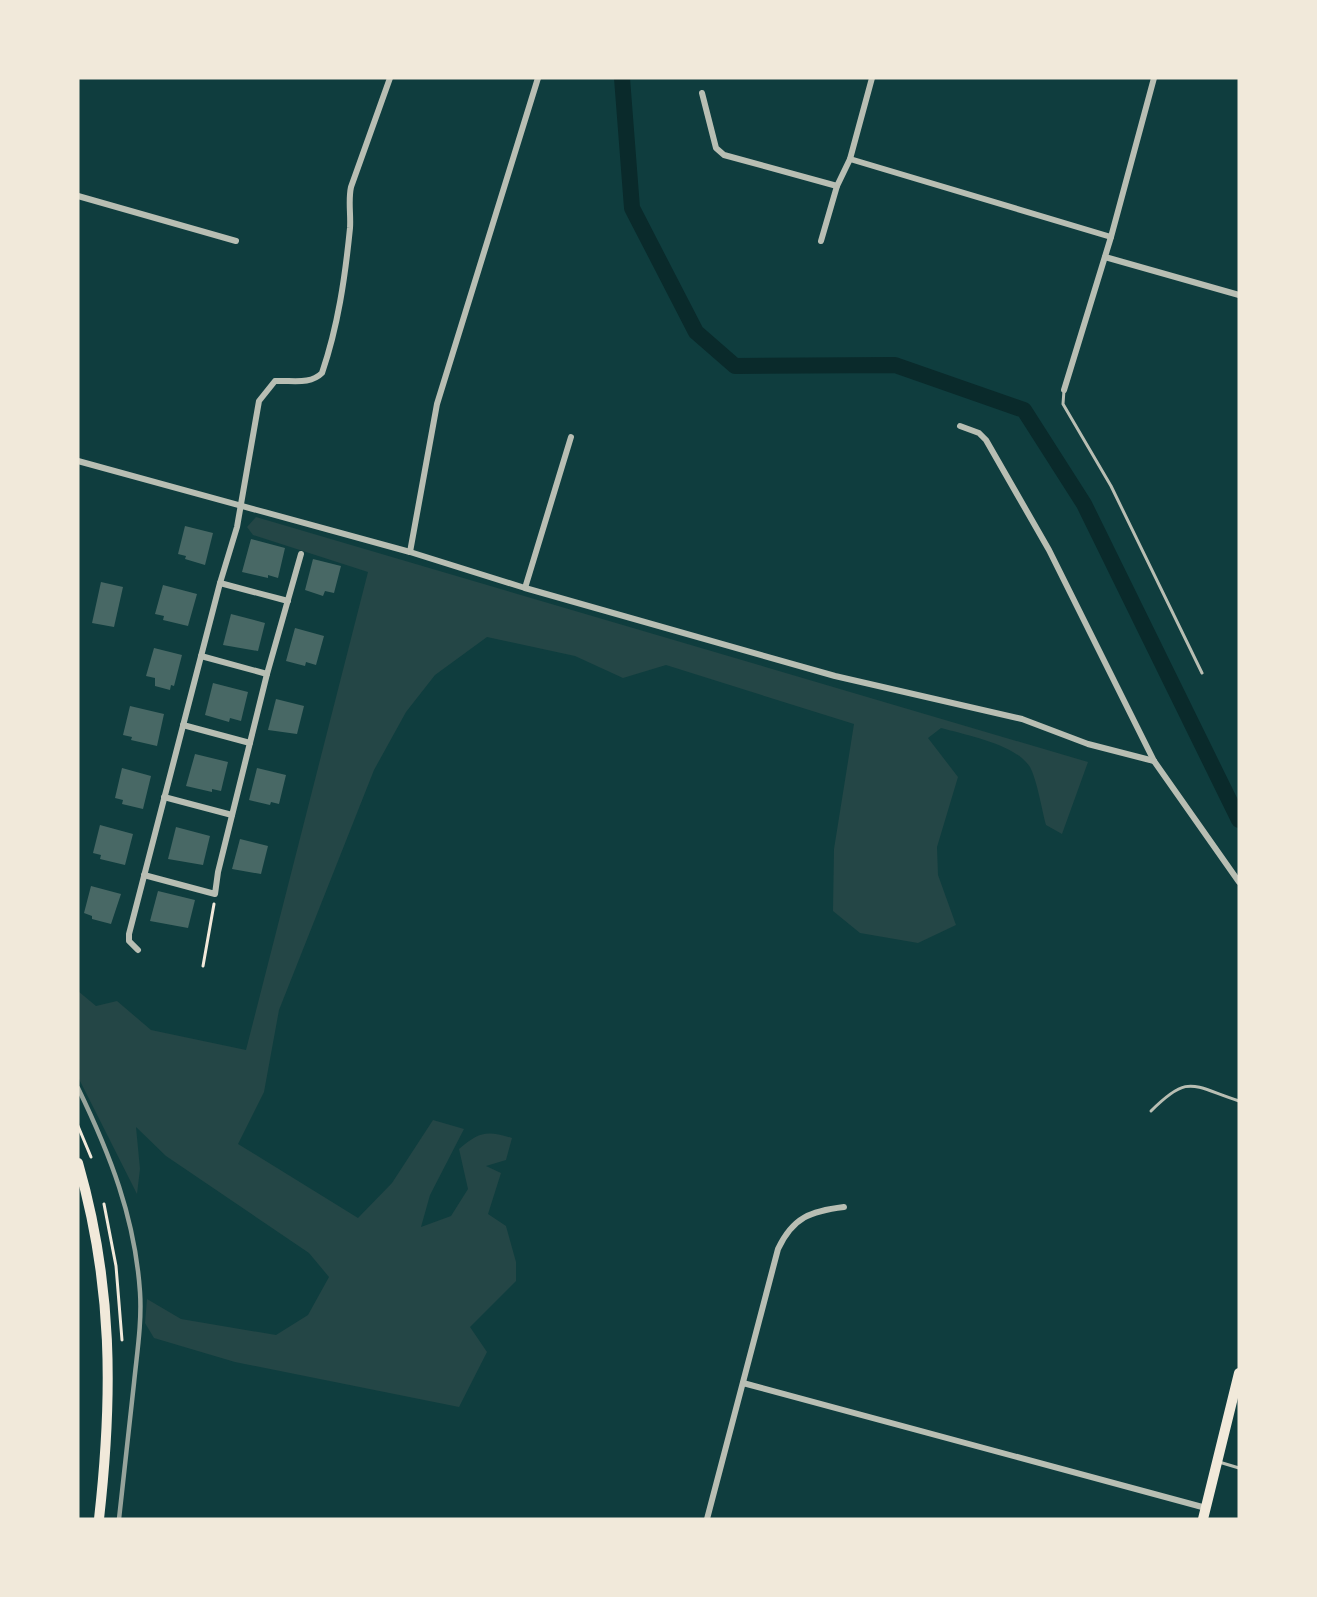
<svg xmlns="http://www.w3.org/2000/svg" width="1317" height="1597" font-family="'Alegreya Sans',sans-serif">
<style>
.green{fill:#244646}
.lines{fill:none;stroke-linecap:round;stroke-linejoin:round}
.canal{stroke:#0a2a2b;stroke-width:16}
.building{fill:#486865}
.path{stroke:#f1e9da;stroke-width:3}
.service{stroke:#b8beb3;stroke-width:3}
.minor{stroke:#b8beb3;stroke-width:6}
.primary{stroke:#f1e9da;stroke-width:10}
.rail{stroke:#97a49c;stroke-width:4.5}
</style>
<rect width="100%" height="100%" fill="#0f3d3e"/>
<path class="green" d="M256,517L1088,762L1062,834L1046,825C1042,810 1037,780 1030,767C1015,744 966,735 941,728L928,738L958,777L937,847L938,875L956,925L918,943L860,933L833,911L834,849L854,724L666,665L623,678L575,656L487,637L435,675L406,712L374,770L279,1010L264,1092L238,1144L358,1218L392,1183L433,1120L464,1129L430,1195L421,1227L451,1216L468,1189L459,1149C479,1132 486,1130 512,1138L506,1160L486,1166L501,1173L488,1214L506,1226L516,1262V1281L470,1327L487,1352L459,1407L235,1362L154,1338L145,1323L147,1299L181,1319L276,1335L308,1315L329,1277L309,1253L166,1156L136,1127L140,1169L137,1194L78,1077V991L96,1006L117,1001L151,1030L246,1050L368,572L253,535L247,527Z"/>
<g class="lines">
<path class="canal" d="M622,78L632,208L696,332L735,366L895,365L1024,410L1084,504L1239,820"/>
</g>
<g class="building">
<path d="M185,526L213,533L205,565L185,559L186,556L178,554Z"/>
<path d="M251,539L285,548L278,578L268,575V578L242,572Z"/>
<path d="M313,559L341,566L334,593L325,591L323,596L305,590Z"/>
<path d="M101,582L123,587L114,627L92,623Z"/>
<path d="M163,585L197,594L188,626L163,620L164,616L155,614Z"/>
<path d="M231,614L265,623L258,651L223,645Z"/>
<path d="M295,628L324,636L316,665L306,662L305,666L286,661Z"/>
<path d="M154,648L182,655L174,686L171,685L170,690L155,686V678L146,676Z"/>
<path d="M213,683L248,692L241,721L230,718L229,722L205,715Z"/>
<path d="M276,699L304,706L297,734L268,730Z"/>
<path d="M130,706L164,714L157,746L131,740L132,737L123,735Z"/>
<path d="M195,754L228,762L221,791L212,789V792L186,786Z"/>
<path d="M122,768L151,776L143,809L122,804L123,800L115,798Z"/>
<path d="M257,768L286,775L279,804L271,802L270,805L249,800Z"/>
<path d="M100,825L133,834L125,865L100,859L101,855L93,853Z"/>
<path d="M176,827L210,836L203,865L168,859Z"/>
<path d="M240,839L268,846L261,874L232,869Z"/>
<path d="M91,886L121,894L111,924L92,919V916L84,913Z"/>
<path d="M158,891L195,900L188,928L150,921Z"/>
</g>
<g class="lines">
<g class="path">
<path d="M203,966L214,904"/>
<path d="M78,1126L91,1157"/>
<path d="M104,1204L116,1266L122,1340"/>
</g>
<g class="service">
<path d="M1064,390L1063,404L1111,486L1202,673"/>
<path d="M1151,1111C1189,1073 1192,1086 1239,1101"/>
<path d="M1219,1462L1239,1468"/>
</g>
<g class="minor">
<path d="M702,93L716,148L724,155L837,186"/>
<path d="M850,159L1111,237"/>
<path d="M78,196L236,241"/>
<path d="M821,241L837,186L850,159L872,78"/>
<path d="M1105,257L1239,295"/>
<path d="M1064,390L1111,237L1154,78"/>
<path d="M960,426L979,433L986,440L1049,550L1154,761L1239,882"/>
<path d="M78,461L410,552L525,588L835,676L1022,719L1088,744L1154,761"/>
<path d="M410,552L437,404L538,78"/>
<path d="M220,583L288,601"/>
<path d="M525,588L571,437"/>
<path d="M201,656L267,674"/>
<path d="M183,725L250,743"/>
<path d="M164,797L232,815"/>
<path d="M144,875L215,894L218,872L267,674L301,554"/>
<path d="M138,950L129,941V934L220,583L237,527L259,401L275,381C292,380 310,385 322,373C338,326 345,278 350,228C351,214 348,201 351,187L390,78"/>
<path d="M743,1383L1206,1508"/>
<path d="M707,1519L778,1249C793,1217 811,1211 844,1207"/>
</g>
<g class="primary">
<path d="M78,1163C113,1284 113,1395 99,1519"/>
<path d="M1203,1519L1239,1373"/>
</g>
<path class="rail" d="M78,1088C110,1154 135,1218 140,1292C142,1322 137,1353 134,1383C129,1428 124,1474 119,1519"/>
</g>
<rect width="1317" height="1597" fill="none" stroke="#f1e9da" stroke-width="159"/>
</svg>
